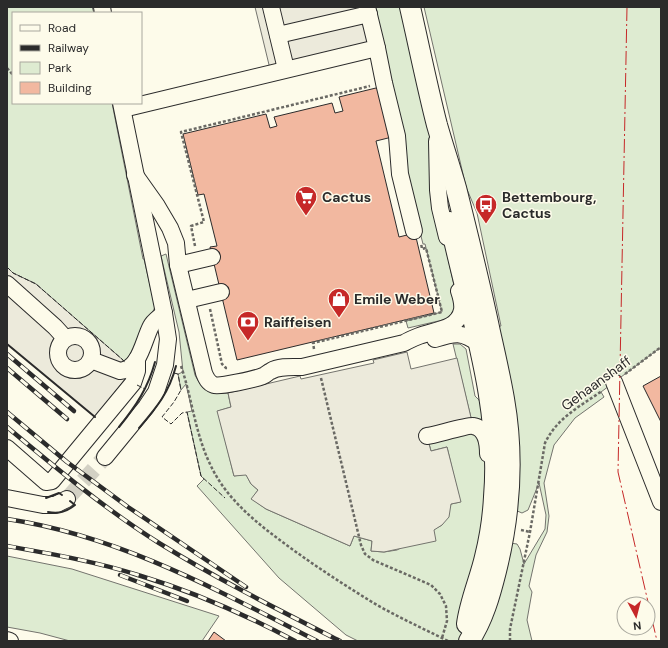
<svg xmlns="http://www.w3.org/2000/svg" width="668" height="648" font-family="'DM Sans',sans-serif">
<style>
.green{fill:#deebd1;stroke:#74746e}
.parking{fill:#eceadb;stroke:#74746e}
.building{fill:#f2b8a0;stroke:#2b2b2b}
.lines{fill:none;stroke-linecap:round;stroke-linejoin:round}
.minor-tunnel{stroke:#d3d1c4;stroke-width:16;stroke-dasharray:16 8;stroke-linecap:butt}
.minor-casing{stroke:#2b2b2b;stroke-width:18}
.major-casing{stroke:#2b2b2b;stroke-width:22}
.path{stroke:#6a6964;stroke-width:2.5;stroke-dasharray:3 2;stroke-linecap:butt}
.minor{stroke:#fdfbea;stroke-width:16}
.major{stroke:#fdfbea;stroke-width:20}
.rail-casing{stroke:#2b2b2b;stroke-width:4.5}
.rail{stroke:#fdfbea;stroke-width:3;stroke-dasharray:9;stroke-linecap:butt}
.fence{stroke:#2b2b2b;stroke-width:1;stroke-dasharray:5 2;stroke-linecap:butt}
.wall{stroke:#2b2b2b;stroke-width:2}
.power{stroke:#c62828;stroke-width:1;stroke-dasharray:14 3 2 3;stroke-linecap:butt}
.labels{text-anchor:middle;stroke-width:3;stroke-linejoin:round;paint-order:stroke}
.poi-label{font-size:14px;font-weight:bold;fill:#2b2b2b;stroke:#fdfbea;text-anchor:start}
.street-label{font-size:14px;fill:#2b2b2b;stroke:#fdfbea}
</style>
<rect width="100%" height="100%" fill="#fdfbea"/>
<g class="green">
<path d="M7,7H92L94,13H13V103H112L143,259H144L155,307L133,353L124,363L36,284L13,273L7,267Z"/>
<path d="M374,7H400L430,128L437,209L458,303L452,313L447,319L408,328L406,321L442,312L425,244H423L405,173Z"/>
<path d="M424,7H661V347L601,392L604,397L575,418L554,445L544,483L549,516L547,532L536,555L529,586L532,592L527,620L532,641H358L346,635L279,578L197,486L204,479L201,476L187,412L192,411L186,384L181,390L178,374L183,372L179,332L161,256L166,254L195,375C203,391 210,395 228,393L231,407L218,411L234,476L246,474L251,484L258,490L252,499L266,509L350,546L354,536L372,541L371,551L384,552L397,550L442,525L451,504L460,502L447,447L431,451L427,436L473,426L453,344H460L466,349L475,396L479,400L488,424L510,543L517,544L520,549L524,564L545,529L546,515L539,483L528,510L522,513L515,510L495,327L501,326L477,213L466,187Z"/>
<path d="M7,556L72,569L219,616L202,641H70L40,633L7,627Z"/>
</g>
<g class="parking">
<path d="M255,7H367L377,48L271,73Z"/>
<path d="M7,267L13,273L36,284L123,360L130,373L95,417L7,344Z"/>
<path d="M407,352L411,369L457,358L473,426L427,437L431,451L447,447L461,502L451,504L449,517L442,525L434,530L436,541L384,552L371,551L372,541L354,536L350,546L266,509L251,499L258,490L251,484L246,475L234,476L217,411L231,407L228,393L300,376L301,379L374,363L373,360Z"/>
</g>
<g class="building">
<path d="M380,87L392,137L376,141L399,237L415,233L434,313L237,360L210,247L217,246L204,194L198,195L183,134L266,114L270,128L277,126L274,117L332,103L335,113L343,111L339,97Z"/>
<path d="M661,376V422L643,386Z"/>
<path d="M214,632L226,641H208Z"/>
</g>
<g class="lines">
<path class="minor-tunnel" d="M67,499L105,457"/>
<g class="minor-casing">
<g id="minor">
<path d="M102,7L103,13"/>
<path d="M271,7L286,69"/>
<path d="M278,35L369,14"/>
<path d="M377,48L384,83L397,136L400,174L414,231"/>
<path d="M123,109L377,48L367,7"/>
<path d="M437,141L438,190L440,208L447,237"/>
<path d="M135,175L157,206L170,228L176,243L178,265L204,373C206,378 208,383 214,385C220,387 255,379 263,376C266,375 268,372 271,371C279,366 292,367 302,367L404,343C409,340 414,338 419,336C434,330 458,330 462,310C463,304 461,297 459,291"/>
<path d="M178,265L212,257"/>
<path d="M7,284L55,327L65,338"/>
<path d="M187,300L221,292"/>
<circle cx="75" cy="353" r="17"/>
<path d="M435,339C455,333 462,331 479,344"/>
<path d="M91,360L120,371C140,369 143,341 151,326C153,321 160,317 164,313"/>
<path d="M614,382L661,502"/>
<path d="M427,436C435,435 468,425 473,426C486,428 488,444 488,454"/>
<path d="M7,448L46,482L52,481L133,383L137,371V359"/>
<path d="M105,457L146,407L156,392L165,365L168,339L164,313L121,103"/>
<path d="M7,498L43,505H55L67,499"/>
<path d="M7,640L10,641"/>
</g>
</g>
<g class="major-casing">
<g id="major">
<path d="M410,7C419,46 427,86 437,125C443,146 450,167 456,188C468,236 480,284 490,332C495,354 500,376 504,399C514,456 510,515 496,571C490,595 483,620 469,641"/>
<path d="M450,222C469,312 502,403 494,497C493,516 490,537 485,557C480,579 470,601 467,624"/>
</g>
</g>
<g class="path">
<path d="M7,68L13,75"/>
<path d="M195,246L191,226L204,222L181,132L370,86"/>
<path d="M210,309L222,364L226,368H228"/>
<path d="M314,349L313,343L442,312L426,248L422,249L421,243"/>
<path d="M181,366C192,398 195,433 210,464C225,497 253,520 281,541C312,564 344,585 377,605C400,618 424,629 448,641"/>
<path d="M625,374L661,347"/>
<path d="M321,378L361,545L365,554L373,560L431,585L440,594L446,606L447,621L442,638"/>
<path d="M521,530L530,532"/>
<path d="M510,641V629L530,532L545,443C557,418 579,407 602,391"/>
</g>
<use href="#minor" class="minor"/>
<use href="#major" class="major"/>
<g class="rail-casing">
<g id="rail">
<path d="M7,354L74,411"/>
<path d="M7,368L67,419"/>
<path d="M7,412L67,462L128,507L246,587"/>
<path d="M7,427C56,468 105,509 159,543C217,579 279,610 340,641"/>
<path d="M7,519C120,536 217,590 317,641"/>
<path d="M7,546C52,554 98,562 141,576C194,592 246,615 295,641"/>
<path d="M120,575L187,601"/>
</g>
</g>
<use href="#rail" class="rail"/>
<g class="fence">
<path d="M7,267L13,273L36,284L123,360L125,363"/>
<path d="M174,373L178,374L181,390L174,402L162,417L171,424L182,413L187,412L201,476L225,498"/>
<path d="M137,385L145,389"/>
</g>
<g class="wall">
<path d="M7,344L95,417"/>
<path d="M119,427C136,406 148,388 155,362"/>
<path d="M139,428C156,408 169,393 176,366"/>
<path d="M46,498L59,493L62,495"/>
<path d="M48,512C59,514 66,512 75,505L70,501"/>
</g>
<path class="power" d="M627,7L618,472L657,641"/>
</g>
<defs>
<g id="supermarket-pin" transform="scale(1.15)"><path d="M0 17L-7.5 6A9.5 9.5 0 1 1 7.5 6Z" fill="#c62828" stroke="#fdfbea"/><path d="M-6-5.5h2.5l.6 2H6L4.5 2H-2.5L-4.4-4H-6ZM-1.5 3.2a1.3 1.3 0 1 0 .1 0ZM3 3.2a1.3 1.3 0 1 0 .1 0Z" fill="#fff"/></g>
<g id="bus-pin" transform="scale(1.15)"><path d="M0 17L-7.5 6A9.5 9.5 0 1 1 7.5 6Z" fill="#c62828" stroke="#fdfbea"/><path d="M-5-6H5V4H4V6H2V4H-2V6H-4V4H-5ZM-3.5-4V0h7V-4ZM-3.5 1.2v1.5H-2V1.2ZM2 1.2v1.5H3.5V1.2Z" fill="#fff"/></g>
<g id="shop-pin" transform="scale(1.15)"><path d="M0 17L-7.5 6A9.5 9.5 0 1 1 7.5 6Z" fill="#c62828" stroke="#fdfbea"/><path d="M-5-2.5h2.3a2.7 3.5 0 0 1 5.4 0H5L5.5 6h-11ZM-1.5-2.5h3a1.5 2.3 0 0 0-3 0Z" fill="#fff"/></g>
<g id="bank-pin" transform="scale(1.15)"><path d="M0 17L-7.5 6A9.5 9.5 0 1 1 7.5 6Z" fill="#c62828" stroke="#fdfbea"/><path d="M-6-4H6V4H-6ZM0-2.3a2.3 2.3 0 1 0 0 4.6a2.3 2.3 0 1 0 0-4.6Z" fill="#fff"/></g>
</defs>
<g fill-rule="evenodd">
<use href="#supermarket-pin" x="306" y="197"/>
<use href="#bus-pin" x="486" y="205"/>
<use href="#shop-pin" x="339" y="299"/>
<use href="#bank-pin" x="248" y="322"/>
</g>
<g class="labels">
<g class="poi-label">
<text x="322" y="202">Cactus</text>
<text x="502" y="202">Bettembourg,<tspan x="502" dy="16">Cactus</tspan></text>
<text x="354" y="304">Emile Weber</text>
<text x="264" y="327">Raiffeisen</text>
</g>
<g class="street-label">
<text transform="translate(596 383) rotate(-36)" y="5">Gehaanshaff</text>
</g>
</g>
<rect width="668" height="648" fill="none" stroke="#2b2b2b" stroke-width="16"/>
<rect x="12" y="12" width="130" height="92" fill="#fdfbea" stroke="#a9a89e"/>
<rect x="20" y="25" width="20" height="6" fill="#fdfbea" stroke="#a9a89e"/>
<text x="48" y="32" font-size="12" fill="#2b2b2b">Road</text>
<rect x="20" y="45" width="20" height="6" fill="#2b2b2b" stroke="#a9a89e"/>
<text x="48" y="52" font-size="12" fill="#2b2b2b">Railway</text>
<rect x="20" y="62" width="20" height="12" fill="#deebd1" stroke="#a9a89e"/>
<text x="48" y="72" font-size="12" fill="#2b2b2b">Park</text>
<rect x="20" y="82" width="20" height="12" fill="#f2b8a0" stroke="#a9a89e"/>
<text x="48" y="92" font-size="12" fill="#2b2b2b">Building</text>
<g transform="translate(636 616) rotate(173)"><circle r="19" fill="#fdfbea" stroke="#a9a89e"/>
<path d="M0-3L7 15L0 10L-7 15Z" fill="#c62828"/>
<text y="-6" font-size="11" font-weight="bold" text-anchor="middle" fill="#2b2b2b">N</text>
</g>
</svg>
